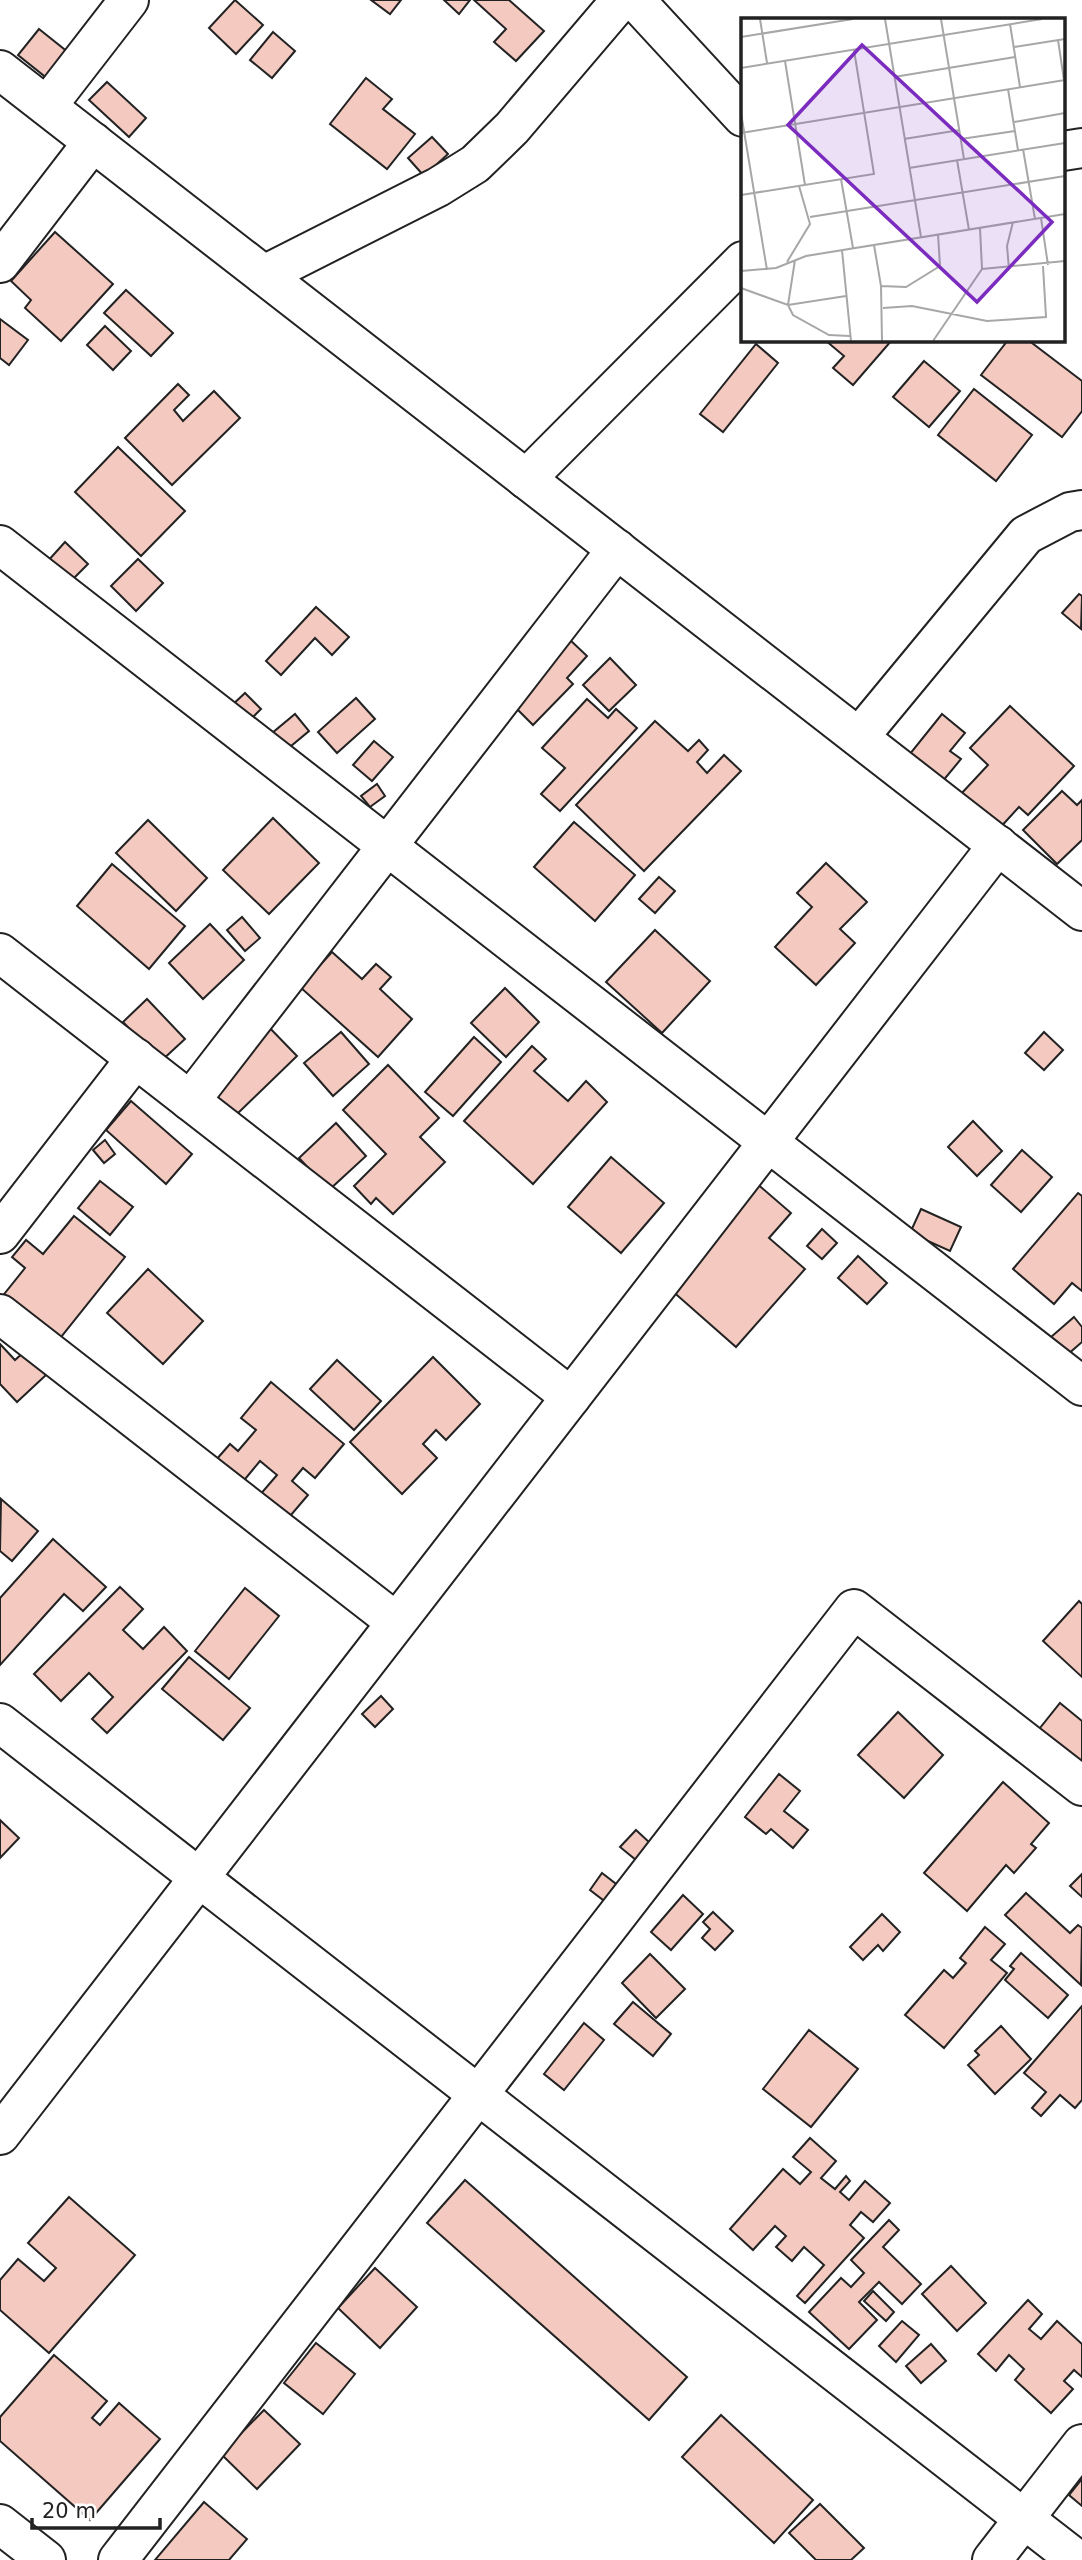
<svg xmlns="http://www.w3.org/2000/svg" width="1082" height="2560" font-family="'DejaVu Sans',sans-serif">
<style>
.building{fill:#f3c9c0;stroke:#222;stroke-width:2}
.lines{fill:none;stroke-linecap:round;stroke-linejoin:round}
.minor-casing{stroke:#222;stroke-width:42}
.minor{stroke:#fff;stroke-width:38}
.inset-road{fill:none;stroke:#a7a7a7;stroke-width:2}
.view{fill:#7b2cbf;fill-opacity:0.15;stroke:#7b2cbf;stroke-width:3.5}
.inset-edge{fill:none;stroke:#222;stroke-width:3.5}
</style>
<rect width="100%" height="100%" fill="#fff"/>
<g class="building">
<path d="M235,0L263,25L236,54L209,28Z"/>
<path d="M371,0H401L390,14Z"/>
<path d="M444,0H470L459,14Z"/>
<path d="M474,0H509L544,31L516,61L494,42L506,29Z"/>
<path d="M39,29L79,61L58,87L18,55Z"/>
<path d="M273,32L295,51L272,78L250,60Z"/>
<path d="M366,78L392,99L383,109L415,134L387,169L330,124Z"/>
<path d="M107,82L146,118L129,137L89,100Z"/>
<path d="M432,137L448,154L424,176L408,158Z"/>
<path d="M55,232L113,284L61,341L25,308L31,300L11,281Z"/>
<path d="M126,290L173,333L151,356L104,313Z"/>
<path d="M0,319L28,340L9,365L0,358Z"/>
<path d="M105,326L131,351L113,370L87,345Z"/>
<path d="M825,340H892L853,385L833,368L844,356Z"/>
<path d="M1008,340H1028L1082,381V411L1062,437L981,375Z"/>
<path d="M756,344L778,363L723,432L700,414Z"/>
<path d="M924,361L960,391L929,427L893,397Z"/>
<path d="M178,384L189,395L174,410L183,421L214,391L240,418L172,485L125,438Z"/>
<path d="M974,389L1032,435L996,481L938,435Z"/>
<path d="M118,447L185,511L141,556L75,492Z"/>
<path d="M65,542L88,564L69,583L47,562Z"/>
<path d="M138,559L163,583L136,611L111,586Z"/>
<path d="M1079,594L1082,596L1081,629L1062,613Z"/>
<path d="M316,607L349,637L332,655L315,638L281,675L266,661Z"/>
<path d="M568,638L587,656L567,678L573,684L533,725L509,701Z"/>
<path d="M610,658L636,685L609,711L583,685Z"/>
<path d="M245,693L261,709L246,724L229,708Z"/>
<path d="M356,698L375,719L337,753L318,732Z"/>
<path d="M587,699L608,718L616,709L637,728L560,811L541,794L565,768L542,748Z"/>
<path d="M1010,706L1074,766L1028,815L1019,807L998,830L960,795L988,765L970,748Z"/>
<path d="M295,714L309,731L285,751L271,734Z"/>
<path d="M942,714L965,733L950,751L961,759L942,782L909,755Z"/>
<path d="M655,721L688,751L699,740L708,750L697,762L707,773L724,755L741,771L644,871L576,805Z"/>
<path d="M374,741L393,757L372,781L353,765Z"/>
<path d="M377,784L385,796L370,807L361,796Z"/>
<path d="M1062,791L1077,805L1082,800V840L1057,864L1023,830Z"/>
<path d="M273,818L319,863L269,914L223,870Z"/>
<path d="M148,820L207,878L176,911L116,853Z"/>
<path d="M574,822L635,875L595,921L534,867Z"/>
<path d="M826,863L867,902L840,929L855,943L816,985L775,947L812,907L797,893Z"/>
<path d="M112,864L185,926L149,969L77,906Z"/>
<path d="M659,877L675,891L655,913L639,899Z"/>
<path d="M242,917L260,938L245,951L227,930Z"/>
<path d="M210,924L244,960L203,999L169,963Z"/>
<path d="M655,930L710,981L662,1033L606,982Z"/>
<path d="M332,952L362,979L376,964L391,977L380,989L412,1019L378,1057L300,987Z"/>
<path d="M505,988L539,1022L506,1057L471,1023Z"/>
<path d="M147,999L185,1039L160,1062L123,1022Z"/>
<path d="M263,1021L297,1056L235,1116L202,1081Z"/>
<path d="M341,1032L369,1064L333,1096L304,1063Z"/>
<path d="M1044,1032L1063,1050L1044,1070L1025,1053Z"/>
<path d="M474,1037L501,1062L453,1116L425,1092Z"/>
<path d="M532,1046L546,1059L534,1071L568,1101L586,1081L607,1102L533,1184L464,1121Z"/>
<path d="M388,1065L439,1118L420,1137L445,1162L393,1214L376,1198L371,1204L354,1186L386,1154L343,1110Z"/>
<path d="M131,1101L192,1154L166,1184L106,1130Z"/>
<path d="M973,1121L1002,1151L977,1176L948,1147Z"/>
<path d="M336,1123L366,1156L329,1190L299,1158Z"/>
<path d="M105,1140L115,1154L104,1163L93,1150Z"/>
<path d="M1022,1150L1052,1177L1021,1212L991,1185Z"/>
<path d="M611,1157L664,1203L621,1253L568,1207Z"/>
<path d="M100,1181L133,1207L110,1235L78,1208Z"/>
<path d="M755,1182L791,1213L769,1238L805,1269L736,1347L670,1289Z"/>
<path d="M1078,1193L1082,1196V1291L1072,1283L1054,1304L1013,1269Z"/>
<path d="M921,1209L961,1227L950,1251L910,1233Z"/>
<path d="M74,1216L125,1257L57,1342L1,1298L25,1268L12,1257L26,1240L43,1254Z"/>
<path d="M822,1229L837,1243L822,1259L807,1246Z"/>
<path d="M858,1256L887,1283L867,1304L838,1278Z"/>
<path d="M148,1269L203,1321L163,1364L107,1313Z"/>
<path d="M1074,1317L1082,1327V1342L1067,1355L1051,1337Z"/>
<path d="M0,1344L15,1360L24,1352L46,1375L17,1402L0,1384Z"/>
<path d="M433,1357L480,1404L446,1440L436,1430L423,1444L437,1458L402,1494L350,1442Z"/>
<path d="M337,1360L381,1401L354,1430L310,1389Z"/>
<path d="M271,1382L344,1444L315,1478L303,1468L292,1481L308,1495L268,1542L240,1518L277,1475L260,1461L221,1508L194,1485L230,1444L238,1451L256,1430L241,1418Z"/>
<path d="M1,1499L38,1531L12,1561L0,1551Z"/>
<path d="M53,1539L106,1587L83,1611L64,1594L0,1665V1598Z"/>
<path d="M120,1587L143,1609L123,1630L143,1649L164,1627L187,1651L107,1733L92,1719L113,1697L89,1673L61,1701L34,1674Z"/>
<path d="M245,1588L279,1616L229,1679L195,1651Z"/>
<path d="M1079,1601L1082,1604V1677L1043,1641Z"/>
<path d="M189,1657L250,1708L223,1740L162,1689Z"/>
<path d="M381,1696L393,1709L375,1727L362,1714Z"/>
<path d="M1060,1703L1082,1721V1795L1024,1748Z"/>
<path d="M898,1712L943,1755L904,1798L858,1755Z"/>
<path d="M779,1774L800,1791L784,1811L808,1830L793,1848L771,1829L766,1834L745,1817Z"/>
<path d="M1003,1782L1049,1823L1031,1844L1036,1848L1014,1873L1006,1865L967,1911L924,1873Z"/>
<path d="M0,1820L19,1838L0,1858Z"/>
<path d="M636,1830L650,1843L636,1860L620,1847Z"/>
<path d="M602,1873L620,1887L607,1903L590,1890Z"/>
<path d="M1082,1874V1897L1070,1886Z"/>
<path d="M1026,1893L1070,1933L1078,1925L1082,1928L1081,1985L1005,1915Z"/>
<path d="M683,1895L703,1914L671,1950L651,1932Z"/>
<path d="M713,1912L733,1931L715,1950L702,1938L710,1929L703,1922Z"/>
<path d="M882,1914L900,1932L883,1951L878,1945L863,1960L850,1947Z"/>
<path d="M985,1927L1005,1944L991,1960L1007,1973L944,2048L905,2015L944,1970L953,1978L966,1963L960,1958Z"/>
<path d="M1021,1953L1068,1995L1048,2018L1005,1980L1014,1969L1010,1966Z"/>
<path d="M650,1954L685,1989L656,2018L622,1983Z"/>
<path d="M633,2002L671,2034L653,2056L614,2024Z"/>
<path d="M1082,2006V2100L1075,2108L1060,2095L1041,2116L1032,2108L1046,2092L1024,2073Z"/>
<path d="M584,2023L604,2040L564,2090L544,2074Z"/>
<path d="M1001,2026L1031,2059L995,2094L968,2065L979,2055L975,2051Z"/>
<path d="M809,2030L858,2069L811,2127L763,2089Z"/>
<path d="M810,2138L836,2161L821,2178L835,2189L846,2176L850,2181L840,2192L849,2200L865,2181L890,2203L873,2222L861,2212L850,2225L864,2238L805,2303L797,2296L824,2265L804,2247L792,2261L776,2247L786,2236L775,2226L753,2250L730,2229L783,2169L800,2184L811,2172L793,2157Z"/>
<path d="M465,2180L687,2377L649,2420L427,2223Z"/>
<path d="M69,2197L135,2255L49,2353L0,2310V2280L18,2259L44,2281L56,2268L28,2243Z"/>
<path d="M889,2220L899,2230L883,2247L921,2284L902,2304L879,2282L859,2302L877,2320L849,2349L809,2312L841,2278L851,2287L864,2273L851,2260Z"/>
<path d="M951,2266L986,2303L957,2331L922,2294Z"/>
<path d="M375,2268L417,2307L380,2348L338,2308Z"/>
<path d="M873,2291L894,2312L886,2321L864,2301Z"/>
<path d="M1028,2300L1042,2314L1029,2329L1041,2339L1057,2321L1082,2344V2377L1074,2370L1064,2381L1073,2389L1051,2413L1015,2380L1024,2369L1009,2355L996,2371L978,2354Z"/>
<path d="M902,2321L919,2335L896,2362L879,2346Z"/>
<path d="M316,2343L355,2374L323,2414L284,2383Z"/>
<path d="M931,2344L946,2361L921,2383L906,2366Z"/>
<path d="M54,2355L107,2401L92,2418L100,2425L119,2403L160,2439L90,2520L0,2441V2417Z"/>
<path d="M264,2410L300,2444L257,2489L221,2454Z"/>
<path d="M721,2415L813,2500L774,2543L682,2457Z"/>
<path d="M1082,2479V2506L1069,2495Z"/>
<path d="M204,2502L247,2539L229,2560H155Z"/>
<path d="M820,2504L864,2548L851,2560H816L789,2533Z"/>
</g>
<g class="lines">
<g class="minor-casing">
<g id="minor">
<path d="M635,0L743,117"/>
<path d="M0,70L1082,911"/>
<path d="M47,106L129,0"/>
<path d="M1063,151L1082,148"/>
<path d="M0,263L93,142"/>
<path d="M264,275L438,187L475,164L512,128L621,0"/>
<path d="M526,479L743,261"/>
<path d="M0,545L1082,1386"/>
<path d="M859,737L1026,535L1070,512L1082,510"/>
<path d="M0,953L571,1397"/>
<path d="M190,1101L617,549"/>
<path d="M0,1234L136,1058"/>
<path d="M0,1314L396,1622"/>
<path d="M0,1723L1077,2560"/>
<path d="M0,2135L998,845"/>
<path d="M0,2524L46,2560"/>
<path d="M118,2560L854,1609L1082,1786"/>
<path d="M992,2560L1082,2444"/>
</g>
</g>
<use href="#minor" class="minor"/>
</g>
<g transform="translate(741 18)">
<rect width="324" height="324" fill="#fff"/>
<path class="inset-road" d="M19,1L26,45M144,1L180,219M200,1L223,141M269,6L279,69M0,19L112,1M317,22L323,62M273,29L324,21M44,43L64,167M0,50L301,1M153,59L274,39M267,71L277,132M0,95L26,252M273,104L324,95M0,115L324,62M163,121L219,112M220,121L274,113M282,131L294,201M216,142L228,212M168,150L324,125M100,161L112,230M0,177L133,156L113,32M69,199L324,158M300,200L307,247M133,227L140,268L165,269L199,248L197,216M101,232L110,323M54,242L47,287L52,297L88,317L109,318M46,244L69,206L58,168M241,251L324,243M268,251L266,228L272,204M0,253L35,250L65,238L324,196M140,268L141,323M0,270L47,287L105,278M142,290L171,288L246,303L305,299L302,248M192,323L241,251L239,210"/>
<path class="view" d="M121,27L311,204L236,284L47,107Z"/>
<rect width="324" height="324" class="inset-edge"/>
</g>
<path d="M32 2518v10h128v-10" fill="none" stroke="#222222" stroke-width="3.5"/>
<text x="42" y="2518" font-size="21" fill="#222222" stroke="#ffffff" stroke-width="5" paint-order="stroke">20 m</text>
</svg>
